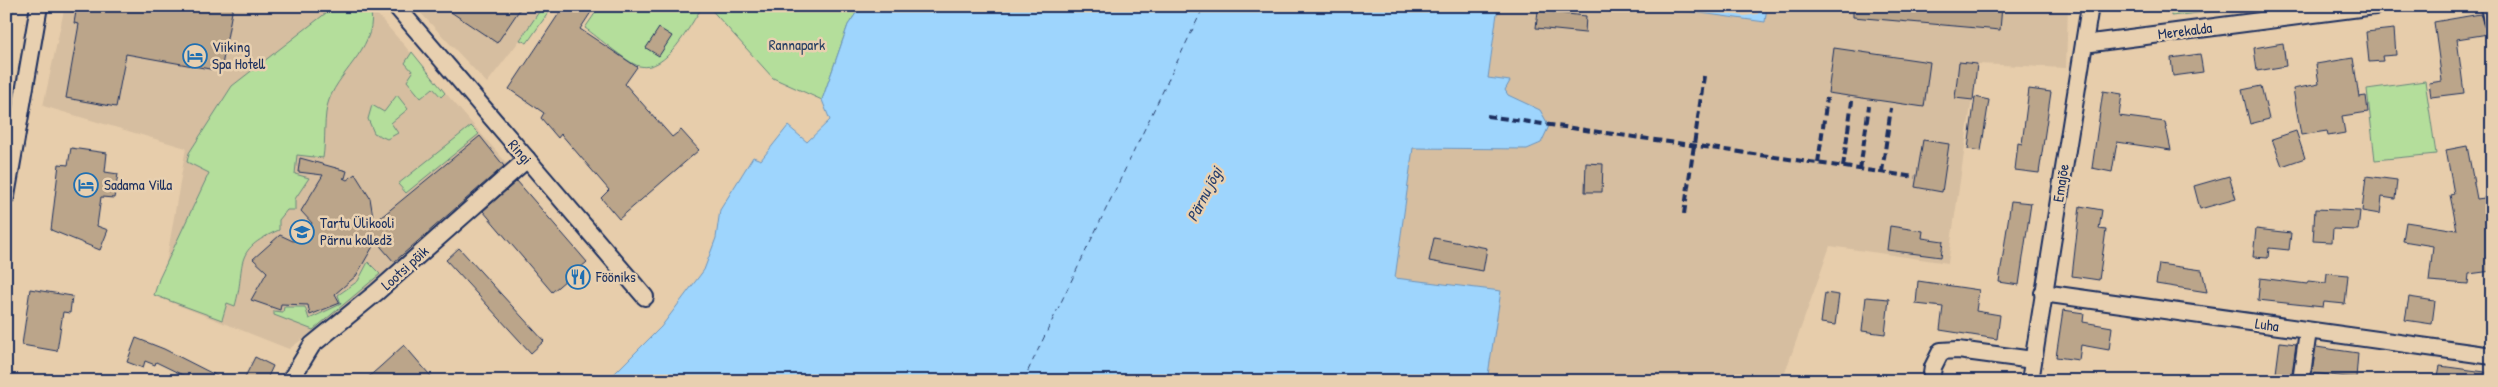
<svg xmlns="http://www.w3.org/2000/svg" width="2498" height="387" font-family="'Patrick Hand',sans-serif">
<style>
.built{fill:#d6bea0}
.green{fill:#b4de9b;stroke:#68867c}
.water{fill:#9ed5fd;stroke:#6a93bd}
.pier{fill:#e7cdab}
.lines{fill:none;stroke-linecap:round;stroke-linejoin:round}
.ferry{stroke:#28406e;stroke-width:1;stroke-dasharray:6 5;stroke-linecap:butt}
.building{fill:#bba58a;stroke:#1b2f5e}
.minor-casing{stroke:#1b2f5e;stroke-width:20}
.minor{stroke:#e8d0b0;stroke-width:16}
.rail{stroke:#1b2f5e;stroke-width:4;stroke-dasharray:8 4;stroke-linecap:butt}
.labels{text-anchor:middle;stroke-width:5;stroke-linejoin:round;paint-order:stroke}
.street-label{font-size:15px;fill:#1b2f5e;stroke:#e8d0b0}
.park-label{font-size:15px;fill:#2a4064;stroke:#e8d0b0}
.poi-label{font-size:15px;fill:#1b2f5e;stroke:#e8d0b0;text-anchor:start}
.water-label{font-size:16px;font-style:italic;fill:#28406e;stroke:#e8d0b0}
</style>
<rect width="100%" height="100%" fill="#e7cdab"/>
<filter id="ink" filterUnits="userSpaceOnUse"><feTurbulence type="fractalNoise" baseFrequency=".02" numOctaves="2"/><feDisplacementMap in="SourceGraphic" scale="10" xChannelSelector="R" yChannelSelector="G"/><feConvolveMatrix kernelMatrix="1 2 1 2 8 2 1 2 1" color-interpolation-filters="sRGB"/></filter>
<g filter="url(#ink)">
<g class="built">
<path d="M65,6H370L510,167L342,310L289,349L160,298L186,148L43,106Z"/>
<path d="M414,6H546L487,83Z"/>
<path d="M1498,6H1650L1765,22L1767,6H2062L2068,8L2066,68L1977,64L1948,263L1830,246L1782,381H1487L1501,291L1395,279L1413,148L1527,149L1541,143L1505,90L1509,81L1488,78Z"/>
</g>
<g class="green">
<path d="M6,6H14L6,49Z"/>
<path d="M335,6H370C380,45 341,68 329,100C323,115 326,141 323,158L297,155L295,174L309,178L295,199V210H287L279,220V230C230,251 247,264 235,306L227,303L222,320L154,295L159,279L209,173L187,162L189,153L232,86Z"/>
<path d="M543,6H553L527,43L520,40Z"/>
<path d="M600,6H703C689,26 667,73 639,66C627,63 597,36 585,28Z"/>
<path d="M708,6H861L848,25L822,100L773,78Z"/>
<path d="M2171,6H2262L2171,16Z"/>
<path d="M412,52L445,93L441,97L433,88L421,98L407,81L413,72L405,63Z"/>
<path d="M2425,81L2436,154L2375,160L2367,89Z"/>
<path d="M397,95L408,109L391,123L398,133L387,139L374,133L368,119L372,105L384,112Z"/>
<path d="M471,126L479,134L406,193L398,184Z"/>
<path d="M368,262L380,274L313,330L274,315V311L283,312L284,307H305L309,319L341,304L338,295L358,281Z"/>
</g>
<g class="water">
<path d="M861,6H1498L1488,78L1510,81L1505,90L1508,95L1540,110L1549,126L1541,143L1527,149L1413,148L1395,278L1501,291L1487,381H607L661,327L704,270L716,238L720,210L753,157L761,160L788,126L807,142L830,120L822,100L848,25Z"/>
<path d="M1650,6H1767L1765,22Z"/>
</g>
<path class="pier" d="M1669,6H1759L1758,14L1745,16Z"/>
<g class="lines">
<path class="ferry" d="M1023,381L1204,6"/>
</g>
<g class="building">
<path d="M77,6H233L221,71L126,54L116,107L66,98L79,24L74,23Z"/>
<path d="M442,6H522L497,43Z"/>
<path d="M564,6H595L580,29L637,67L625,84L672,137L681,130L699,150L619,219L601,198L609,190L561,134L558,138L541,118L544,113L509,89Z"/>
<path d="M1853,6H2002L2000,30L1853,17Z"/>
<path d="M1538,11L1586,16L1585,33L1536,28Z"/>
<path d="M2480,14L2488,34L2457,39L2464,93L2431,97L2429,83L2442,81L2434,22Z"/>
<path d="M659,28L672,36L659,56L646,48Z"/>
<path d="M2394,29L2396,55L2382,56L2383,61L2369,62L2366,32Z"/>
<path d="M2283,43L2286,66L2257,71L2254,48Z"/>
<path d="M1834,48L1930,62L1924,107L1828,93Z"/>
<path d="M2200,54L2203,72L2173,76L2171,58Z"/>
<path d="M2353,58L2359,97L2366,96L2368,112L2342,116L2345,133L2328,136L2327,131L2301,135L2293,89L2319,84L2316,64Z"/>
<path d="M1959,62L1977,64L1973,100L1955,98Z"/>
<path d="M2261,86L2269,119L2250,124L2242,90Z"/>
<path d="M2029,89L2051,92L2039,173L2015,170L2018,143L2022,144Z"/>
<path d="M2103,91L2122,94L2119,116L2165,122L2171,150L2117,142L2112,172L2092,168Z"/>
<path d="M1975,97L1989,100L1981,151L1968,149Z"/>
<path d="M2296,131L2305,158L2282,166L2272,139Z"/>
<path d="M480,136L504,166L394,262L376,241L356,276L335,294L340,303L310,315L308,305L281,304L280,310L251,300L267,272L253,259L280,235L293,241L303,238L312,223L301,211L323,175L298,172L300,158L347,171L345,178H343L347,180L355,174L370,198L374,223Z"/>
<path d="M1923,140L1949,144L1942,192L1915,187Z"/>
<path d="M2467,146L2477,199L2492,197V271L2469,274L2468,284L2429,281L2433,246L2403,241L2406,222L2457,230L2450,195L2454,194L2446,150Z"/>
<path d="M71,148L107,153L105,172L118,174L114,198L101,197L97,226L108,230L100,250L51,230L59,164L68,165Z"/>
<path d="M1586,163L1603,164L1602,192H1585Z"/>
<path d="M2229,176L2236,199L2200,209L2194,186Z"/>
<path d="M2366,176L2397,180L2395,199L2382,197L2380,214L2362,211Z"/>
<path d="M517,181L587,262L552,292L483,211Z"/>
<path d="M2011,201L2031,203L2019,285L1999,282Z"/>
<path d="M2080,206L2102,210L2099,229L2106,230L2099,280L2072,276Z"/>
<path d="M2315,209L2360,211L2358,230L2333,229L2332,242L2313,241Z"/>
<path d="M1890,226L1923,231L1922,238L1943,241L1941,257L1887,250Z"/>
<path d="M2256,229L2291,233L2289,250L2269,248L2268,258L2253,257Z"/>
<path d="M1434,238L1487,248L1483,271L1429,261Z"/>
<path d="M459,248L544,341L531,353L446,260Z"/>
<path d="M2159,264L2202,270L2207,292L2156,284Z"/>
<path d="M2327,273L2348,275L2345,304L2324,302L2323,307L2258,300L2260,278L2307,284L2308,281L2326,283Z"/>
<path d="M1918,281L1979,290L1976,311L2000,315L1997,339L1940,330L1943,307L1916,304Z"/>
<path d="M30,289L72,296L70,313L63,312L57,351L22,345Z"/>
<path d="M1825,293L1839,295L1835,325L1821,323Z"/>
<path d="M1866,297L1889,299L1885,334L1862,331Z"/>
<path d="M2409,297L2435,301L2432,324L2405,320Z"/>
<path d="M2063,310L2084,313L2083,322L2112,327L2109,350L2081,345L2079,360L2056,357Z"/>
<path d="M136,338L164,349L227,381H195L156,362L155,365L145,361L143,368L127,362Z"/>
<path d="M2280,342L2296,344L2291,381H2275Z"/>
<path d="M404,345L435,381H364L381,366Z"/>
<path d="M2316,347L2358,353L2356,378L2312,373Z"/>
<path d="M255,357L273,366L266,381H243Z"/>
<path d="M2440,366L2485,372L2484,381H2437Z"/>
</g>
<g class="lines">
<g class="minor-casing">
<g id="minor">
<path d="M396,6L645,297"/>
<path d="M2489,6L2492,21"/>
<path d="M2084,44L2375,6"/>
<path d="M6,196L39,6"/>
<path d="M2043,293L2492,356"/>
<path d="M290,381L312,345L377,292L527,159"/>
<path d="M1931,381L1933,367L1941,351L1958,350L2033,360"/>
<path d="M2030,381L2090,6"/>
<path d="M2301,381L2308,331"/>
</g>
</g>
<use href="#minor" class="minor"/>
<g class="rail">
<path d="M1487,116L1915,177"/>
<path d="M1818,163L1827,98"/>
<path d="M1843,167L1852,101"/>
<path d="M1860,170L1869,106"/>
<path d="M1882,172L1891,108"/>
<path d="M1684,214L1704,76"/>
</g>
</g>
</g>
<defs>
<g id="hotel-ring" transform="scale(1.25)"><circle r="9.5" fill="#e8d0b0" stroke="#1f6fb2" stroke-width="1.5"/><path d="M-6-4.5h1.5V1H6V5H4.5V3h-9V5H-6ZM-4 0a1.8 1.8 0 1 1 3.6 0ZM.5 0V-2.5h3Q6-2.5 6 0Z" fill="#1f6fb2"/></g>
<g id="university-ring" transform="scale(1.25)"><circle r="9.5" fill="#e8d0b0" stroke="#1f6fb2" stroke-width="1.5"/><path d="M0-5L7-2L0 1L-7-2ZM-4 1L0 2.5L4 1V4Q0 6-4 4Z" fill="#1f6fb2"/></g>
<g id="restaurant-ring" transform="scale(1.25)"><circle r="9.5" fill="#e8d0b0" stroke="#1f6fb2" stroke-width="1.5"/><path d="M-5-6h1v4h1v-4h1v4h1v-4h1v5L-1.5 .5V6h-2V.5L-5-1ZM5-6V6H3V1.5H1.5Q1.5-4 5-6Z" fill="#1f6fb2"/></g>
</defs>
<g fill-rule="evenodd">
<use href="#hotel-ring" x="195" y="56"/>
<use href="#hotel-ring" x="86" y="185"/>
<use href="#university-ring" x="302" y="232"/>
<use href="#restaurant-ring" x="578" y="277"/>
</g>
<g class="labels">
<g class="street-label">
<text transform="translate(2185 31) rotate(-7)" y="5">Merekalda</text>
<text transform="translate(520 152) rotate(49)" y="5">Ringi</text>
<text transform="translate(2061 183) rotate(-81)" y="5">Emajõe</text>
<text transform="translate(405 268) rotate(-42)" y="5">Lootsi põik</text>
<text transform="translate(2267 325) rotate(8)" y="5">Luha</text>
</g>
<g class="park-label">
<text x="797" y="50">Rannapark</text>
</g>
<g class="poi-label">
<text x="212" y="52">Viiking<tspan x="212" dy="17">Spa Hotell</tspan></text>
<text x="104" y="190">Sadama Villa</text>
<text x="320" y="228">Tartu Ülikooli<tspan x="320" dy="17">Pärnu kolledž</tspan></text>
<text x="596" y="282">Fööniks</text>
</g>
<g class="water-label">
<text transform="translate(1204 194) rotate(-63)" y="6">Pärnu jõgi</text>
</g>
</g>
<rect width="2498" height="387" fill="none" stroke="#e8d0b0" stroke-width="25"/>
<rect x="12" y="12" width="2473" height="362" fill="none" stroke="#1b2f5e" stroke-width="2" filter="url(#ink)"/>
</svg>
